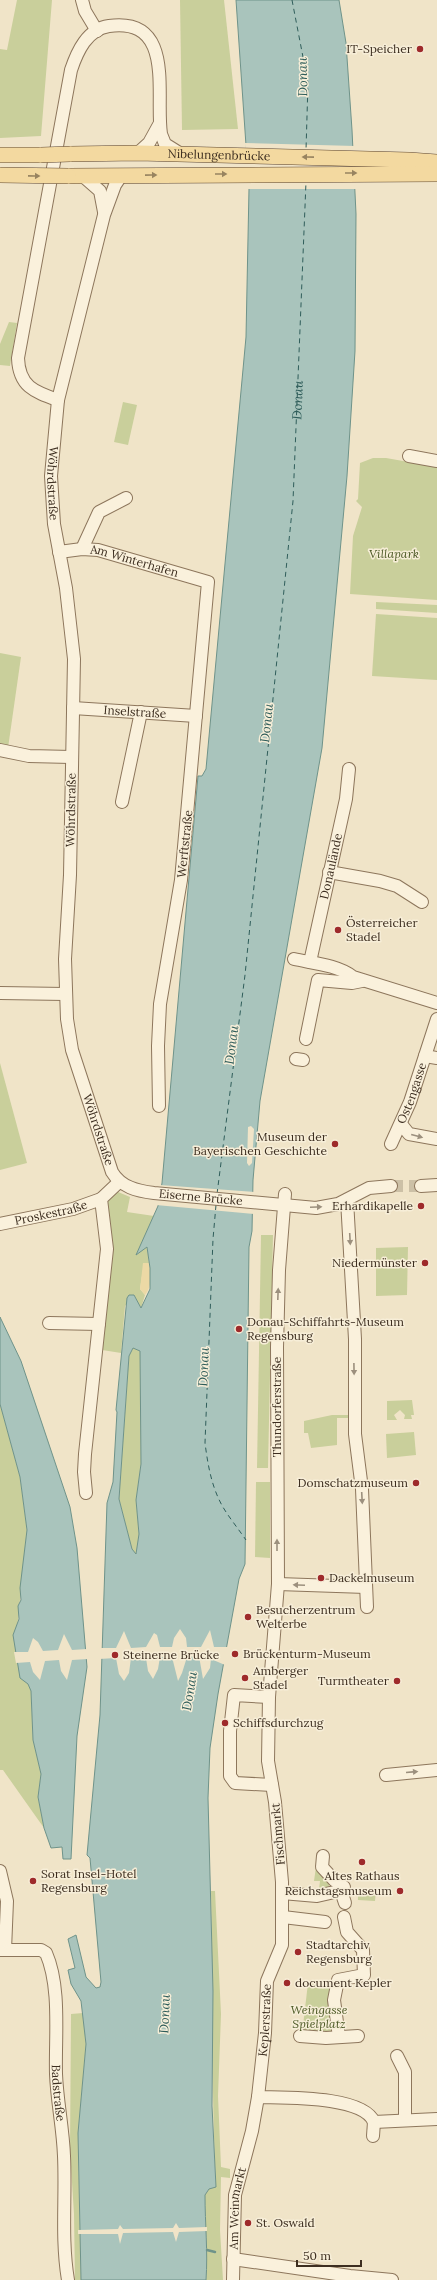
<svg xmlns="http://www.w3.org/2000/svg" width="437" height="2280" font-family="Lora,serif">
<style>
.green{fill:#c9cf9b}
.sand{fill:#ecd9a5}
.water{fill:#a9c4bc;stroke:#6f938a;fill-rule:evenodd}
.pier{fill:#f0e4c8}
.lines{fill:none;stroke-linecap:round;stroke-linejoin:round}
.stream{stroke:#6f938a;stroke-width:2.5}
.ferry{stroke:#2f5d5a;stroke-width:1;stroke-dasharray:5 4;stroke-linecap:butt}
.minor-tunnel{stroke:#ccc0a6;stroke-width:12;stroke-dasharray:12 6;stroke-linecap:butt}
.minor-casing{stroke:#8d765c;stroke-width:14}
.major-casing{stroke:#5b4430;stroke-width:16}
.minor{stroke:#faf1dc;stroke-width:12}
.major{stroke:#f3d9a0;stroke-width:15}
.major-bridge-casing{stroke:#5b4430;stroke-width:16;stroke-linecap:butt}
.major-bridge{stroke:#f3d9a0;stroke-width:15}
.oneway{fill:#988460}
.oneway2{fill:#9c907e}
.poi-dot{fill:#9e2a2b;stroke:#f7eed8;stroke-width:1.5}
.labels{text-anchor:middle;stroke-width:3;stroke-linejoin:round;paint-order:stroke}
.poi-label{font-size:12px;fill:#3d2e20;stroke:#f7eed8;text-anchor:start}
.street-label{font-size:12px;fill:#3d2e20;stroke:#f7eed8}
.park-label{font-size:12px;font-style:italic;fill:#4d5a26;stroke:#f7eed8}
.water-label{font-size:13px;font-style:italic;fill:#2f5d5a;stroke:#f7eed8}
</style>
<rect width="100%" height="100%" fill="#f0e4c8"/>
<g class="green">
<path d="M17,0H52L41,136L0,138V49L7,50Z"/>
<path d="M180,0H224L238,129L182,130Z"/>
<path d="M9,322L17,323L10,366L0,365V344Z"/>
<path d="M123,402L137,405L128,445L114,442Z"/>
<path d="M373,458H386L437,467V600L350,594L353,536L362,507L356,501L358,499L360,463Z"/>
<path d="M376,602L437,605V613L376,609Z"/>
<path d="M376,614L437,618V680L372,676Z"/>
<path d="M0,653L21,657L8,748L0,746Z"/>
<path d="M0,1063L27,1163L0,1170Z"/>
<path d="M111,1189L130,1197L127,1212L154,1216L137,1254L147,1246L149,1263H144L140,1289L145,1295L141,1308L134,1295L125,1306L121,1353L96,1349L107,1249L101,1210Z"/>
<path d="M261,1235H273L268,1468H257Z"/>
<path d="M408,1247L407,1295L376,1296V1248Z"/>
<path d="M133,1348L140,1350L141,1464L136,1500L139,1534L136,1555L132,1549L119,1499L129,1356Z"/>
<path d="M412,1400L414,1415H411L412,1419H404L405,1415L400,1410L394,1415L397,1420H387V1401Z"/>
<path d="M0,1404L20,1477L27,1530L17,1629L28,1684L31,1691L33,1740L41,1774L38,1797L44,1828L3,1770H0Z"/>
<path d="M332,1415H348V1418H337V1445L311,1448L308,1433H304V1421Z"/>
<path d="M414,1432L416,1455L387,1458L386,1434Z"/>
<path d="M256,1482H270V1558L255,1557Z"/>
<path d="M316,1867L320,1868L329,1883V1888L319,1889L320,1881H314Z"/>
<path d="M358,1889L376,1890L375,1901L358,1900Z"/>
<path d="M211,1891H215L221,2014L218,2096L221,2167L230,2169V2178L221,2177L220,2230L223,2280H206C208,2252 205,2224 205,2195L209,2189L216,2187C211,2088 213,1990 211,1891Z"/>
<path d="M308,1983L334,1986L336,2035L302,2034Z"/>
<path d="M83,2013L86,2044L78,2133L81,2280H75L74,2214L70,2151L71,2014Z"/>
</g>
<path class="sand" d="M143,1263H149C152,1274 152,1286 145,1295L140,1289Z"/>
<g class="water">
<path d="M236,0H339L346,43L352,130L356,214L355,351L347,476L322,748L260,1101L253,1180L252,1231L249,1247L245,1564L239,1579L218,1694L210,1748L208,1798L213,1991L212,2106L216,2187L209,2189L205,2195C205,2224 208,2252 206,2280H81L78,2133L86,2044L81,2001L71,1984L68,1970L75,1968L68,1939L76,1935L86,1977L96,1988L100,1987L101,1982L90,1858L87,1855L100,1715L107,1503L113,1482L117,1412L116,1410L127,1298L129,1295H134L141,1308L150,1289V1268L147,1247L136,1255L158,1206L162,1183L198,776H202L206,769L246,337L249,189ZM133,1348L140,1351L141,1464L136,1500L139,1534L136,1554L132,1549L119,1499L129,1356Z"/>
<path d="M0,1317L21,1361L70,1507L77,1548L87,1667L77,1736L71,1859H63L62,1847L51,1848L44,1828L38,1797L41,1774L33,1740L31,1691L28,1684L20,1678L13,1635L19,1619L18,1606L21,1600L20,1588L27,1530L20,1477L0,1404Z"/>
</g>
<g class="pier">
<path d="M245,143L355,146L357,189H247Z"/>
<path d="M251,1126L254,1129L252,1163L249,1166L247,1163L248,1127Z"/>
<path d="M160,1185L255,1192L254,1214L156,1205Z"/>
<path d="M180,1629L186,1638L187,1647H201L210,1630L214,1647H228L225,1665L211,1659L210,1668L203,1679L199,1656L187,1657L182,1673L178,1681L172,1657H160L158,1669L153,1679L148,1671L146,1658H131L129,1673L124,1681L119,1674L116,1658L99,1659V1648H116L124,1631L131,1648L146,1647L154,1633L157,1635L160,1647H172L174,1638Z"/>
<path d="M64,1634L72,1650L87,1649L88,1659L72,1660L67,1680L61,1671L59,1660L45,1661L40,1680L33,1672L30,1662L16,1663L17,1669L14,1652H28L33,1638L38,1642L43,1651L58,1650Z"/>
<path d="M176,2223L179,2228L207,2227V2231L179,2232L176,2242L173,2232L123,2233L120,2244L118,2234H78V2230L118,2229L120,2225L123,2229L173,2228Z"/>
</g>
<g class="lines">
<path class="stream" d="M207,2250L215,2252"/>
<g class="ferry">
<path d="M292,0L308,83L306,150"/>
<path id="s1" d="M217,1194L245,975L293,501L306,182"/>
<path d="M216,1205L213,1239L205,1443C208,1466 212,1491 226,1512C232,1521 239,1530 246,1540"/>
</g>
<path class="minor-tunnel" d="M391,1186H421"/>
<g class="minor-casing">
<g id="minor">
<path d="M82,0L85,11L97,31"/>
<path d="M138,153L149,143L160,123"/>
<path id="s2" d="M121,176L115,185L104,215L58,400L51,476L54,524L66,588L74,659L70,875L65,959L67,1019L72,1050L112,1172C121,1187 137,1191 154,1193L316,1208L338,1204L369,1188L391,1186"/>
<path d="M84,177L100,191L104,212"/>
<path d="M58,400C35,392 19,387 18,358L71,70C77,52 87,29 109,26C176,17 155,95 161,134L165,144L181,154"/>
<path d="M409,456L437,461"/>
<path d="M82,549L99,512L126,498"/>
<path id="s3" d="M59,552L82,549L98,550L208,582L181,880L160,1004L158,1046L159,1106"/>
<path id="s4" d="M73,708L196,716"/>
<path d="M0,750L29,756L71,757"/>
<path d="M122,802L141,712"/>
<path d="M329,872L380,881L397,886L422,902"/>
<path d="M294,959C312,963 338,965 353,977L437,1003"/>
<path id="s5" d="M310,962L346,799L349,769"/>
<path d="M0,993L65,994"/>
<path d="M306,1039L318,980L352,983L362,981"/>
<path d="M425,1056L437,1058"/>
<path d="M296,1059L303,1060"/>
<path d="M401,1124L409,1134L437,1139"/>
<path id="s6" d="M391,1144L410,1102L437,1019"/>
<path d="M421,1186L437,1185"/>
<path d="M347,1200L355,1339V1434L362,1489L367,1607"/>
<path id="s7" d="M0,1224L73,1209L101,1199"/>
<path d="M49,1323L99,1324"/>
<path d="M86,1493L84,1472L85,1454L107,1249L101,1199L119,1182"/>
<path d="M278,1584L366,1587"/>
<path d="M269,1697L234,1695L230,1731V1776L235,1783L272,1785"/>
<path d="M386,1775L437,1770"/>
<path d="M323,1856L322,1867L334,1880L344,1887"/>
<path d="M0,1871L7,1901L5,1950"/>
<path d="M282,1893L317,1896L339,1891L342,1894L345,1903"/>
<path d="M283,1917L325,1922"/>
<path id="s8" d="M0,1950H41L46,1953C61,1987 55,2037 56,2074C57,2101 63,2128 64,2156C66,2198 61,2238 68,2280"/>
<path d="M300,2036L326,2038L358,2036"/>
<path d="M339,2037L334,2000L338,1980L364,1975L363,1950L347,1932L344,1917"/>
<path d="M397,2056L405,2072V2120"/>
<path d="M258,2097C282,2098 363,2095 374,2122"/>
<path d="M374,2122L437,2119"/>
<path d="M373,2136L374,2122"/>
<path d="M233,2259L350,2276L392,2280"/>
<path id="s9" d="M233,2280L235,2195L252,2131L258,2097L265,2033L267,1981L282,1945V1882L275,1802L268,1761L269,1697L278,1584L277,1347L279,1270L285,1194"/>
</g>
</g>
<g class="major-casing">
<g id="major">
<path id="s10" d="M70,154L138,153L409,160L437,162"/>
<path d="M0,155H41"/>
<path d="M68,176L437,174"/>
</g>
</g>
<use href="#minor" class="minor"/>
<use href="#major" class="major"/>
<g class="major-bridge-casing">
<g id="major-bridge">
<path d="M41,155L70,154"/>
<path d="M0,175L68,176"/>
</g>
</g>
<use href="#major-bridge" class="major-bridge"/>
</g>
<defs><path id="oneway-solid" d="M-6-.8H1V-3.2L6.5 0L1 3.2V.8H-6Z"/></defs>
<g class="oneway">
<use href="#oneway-solid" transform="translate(308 157) rotate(-179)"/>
<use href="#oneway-solid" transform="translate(351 173)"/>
<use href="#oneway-solid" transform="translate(221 174)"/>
<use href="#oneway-solid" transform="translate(151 175) rotate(-1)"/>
<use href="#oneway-solid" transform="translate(34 176) rotate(1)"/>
</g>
<g class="oneway2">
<use href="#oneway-solid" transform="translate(417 1136) rotate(15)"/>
<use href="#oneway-solid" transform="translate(316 1207) rotate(-2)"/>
<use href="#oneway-solid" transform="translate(350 1239) rotate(87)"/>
<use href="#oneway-solid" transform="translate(278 1294) rotate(-88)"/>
<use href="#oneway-solid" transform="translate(354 1369) rotate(89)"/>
<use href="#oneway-solid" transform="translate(362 1498) rotate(87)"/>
<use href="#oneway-solid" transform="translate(277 1545) rotate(-90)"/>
<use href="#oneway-solid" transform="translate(299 1585) rotate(-178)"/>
<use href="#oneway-solid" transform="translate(412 1772) rotate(-5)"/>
</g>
<g class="poi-dot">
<circle cx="420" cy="49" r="4"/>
<circle cx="338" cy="930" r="4"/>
<circle cx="335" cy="1144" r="4"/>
<circle cx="421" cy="1206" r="4"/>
<circle cx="425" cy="1263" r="4"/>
<circle cx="239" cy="1329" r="4"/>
<circle cx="416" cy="1483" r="4"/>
<circle cx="321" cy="1578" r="4"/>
<circle cx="248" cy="1617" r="4"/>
<circle cx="235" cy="1654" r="4"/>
<circle cx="115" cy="1655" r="4"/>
<circle cx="245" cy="1678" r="4"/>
<circle cx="397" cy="1681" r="4"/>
<circle cx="225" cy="1723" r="4"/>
<circle cx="362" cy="1862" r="4"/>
<circle cx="33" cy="1881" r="4"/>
<circle cx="400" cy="1891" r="4"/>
<circle cx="298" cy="1952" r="4"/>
<circle cx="287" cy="1983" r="4"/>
<circle cx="248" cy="2223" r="4"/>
</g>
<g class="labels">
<g class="poi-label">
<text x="412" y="53" text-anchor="end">IT-Speicher</text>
<text x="346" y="927">Österreicher<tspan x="346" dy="14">Stadel</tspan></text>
<text x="327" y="1141" text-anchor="end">Museum der<tspan x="327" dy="14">Bayerischen Geschichte</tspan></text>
<text x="413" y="1210" text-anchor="end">Erhardikapelle</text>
<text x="417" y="1267" text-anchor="end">Niedermünster</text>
<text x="247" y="1326">Donau-Schiffahrts-Museum<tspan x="247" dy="14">Regensburg</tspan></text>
<text x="408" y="1487" text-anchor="end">Domschatzmuseum</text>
<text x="329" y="1582">Dackelmuseum</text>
<text x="256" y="1614">Besucherzentrum<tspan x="256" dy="14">Welterbe</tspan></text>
<text x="243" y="1658">Brückenturm-Museum</text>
<text x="123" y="1659">Steinerne Brücke</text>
<text x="253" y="1675">Amberger<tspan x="253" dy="14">Stadel</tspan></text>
<text x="389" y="1685" text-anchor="end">Turmtheater</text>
<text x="233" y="1727">Schiffsdurchzug</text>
<text x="41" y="1878">Sorat Insel-Hotel<tspan x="41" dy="14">Regensburg</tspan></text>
<text x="362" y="1880" text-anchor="middle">Altes Rathaus</text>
<text x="392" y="1895" text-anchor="end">Reichstagsmuseum</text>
<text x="306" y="1949">Stadtarchiv<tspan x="306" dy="14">Regensburg</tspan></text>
<text x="295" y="1987">document Kepler</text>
<text x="256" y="2227">St. Oswald</text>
</g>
<g class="street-label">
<text dy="4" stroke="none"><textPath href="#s10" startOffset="149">Nibelungenbrücke</textPath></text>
<text dy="4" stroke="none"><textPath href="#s2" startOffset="317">Wöhrdstraße</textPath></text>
<text dy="4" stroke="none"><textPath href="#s3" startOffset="77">Am Winterhafen</textPath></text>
<text dy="4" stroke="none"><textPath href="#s4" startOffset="62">Inselstraße</textPath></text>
<text transform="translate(71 810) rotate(-89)" y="4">Wöhrdstraße</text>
<text transform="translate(185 844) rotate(-84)" y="4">Werftstraße</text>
<text dy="4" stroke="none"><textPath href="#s5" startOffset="98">Donaulände</textPath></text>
<text dy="4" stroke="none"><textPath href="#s6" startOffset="55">Ostengasse</textPath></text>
<text dy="4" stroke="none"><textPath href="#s2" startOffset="970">Wöhrdstraße</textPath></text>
<text dy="4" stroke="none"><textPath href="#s2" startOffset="1110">Eiserne Brücke</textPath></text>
<text dy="4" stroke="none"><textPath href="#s7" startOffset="52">Proskestraße</textPath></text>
<text transform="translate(277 1407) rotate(-90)" y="4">Thundorferstraße</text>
<text transform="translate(278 1834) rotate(-95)" y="4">Fischmarkt</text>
<text dy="4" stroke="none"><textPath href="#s9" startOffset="263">Keplerstraße</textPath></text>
<text dy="4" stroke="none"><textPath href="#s8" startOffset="188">Badstraße</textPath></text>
<text dy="4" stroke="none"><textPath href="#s9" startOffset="72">Am Weinmarkt</textPath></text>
</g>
<g class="park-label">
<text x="394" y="558">Villapark</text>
<text x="319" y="2014">Weingasse<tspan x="319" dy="14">Spielplatz</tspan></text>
</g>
<g class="water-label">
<text transform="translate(302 77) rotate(-91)" y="5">Donau</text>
<text dy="5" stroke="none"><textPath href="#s1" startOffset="798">Donau</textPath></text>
<text transform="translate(266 723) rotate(-84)" y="5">Donau</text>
<text transform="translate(231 1045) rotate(-83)" y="5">Donau</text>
<text transform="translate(203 1367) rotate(-88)" y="5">Donau</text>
<text transform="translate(189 1691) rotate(-81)" y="5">Donau</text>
<text transform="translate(164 2014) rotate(-88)" y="5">Donau</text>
</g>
</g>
<path d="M297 2260v6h64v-6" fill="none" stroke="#3d2e20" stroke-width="2"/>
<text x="303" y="2260" font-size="12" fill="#3d2e20" stroke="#f7eed8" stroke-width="3" paint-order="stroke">50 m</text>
</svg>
